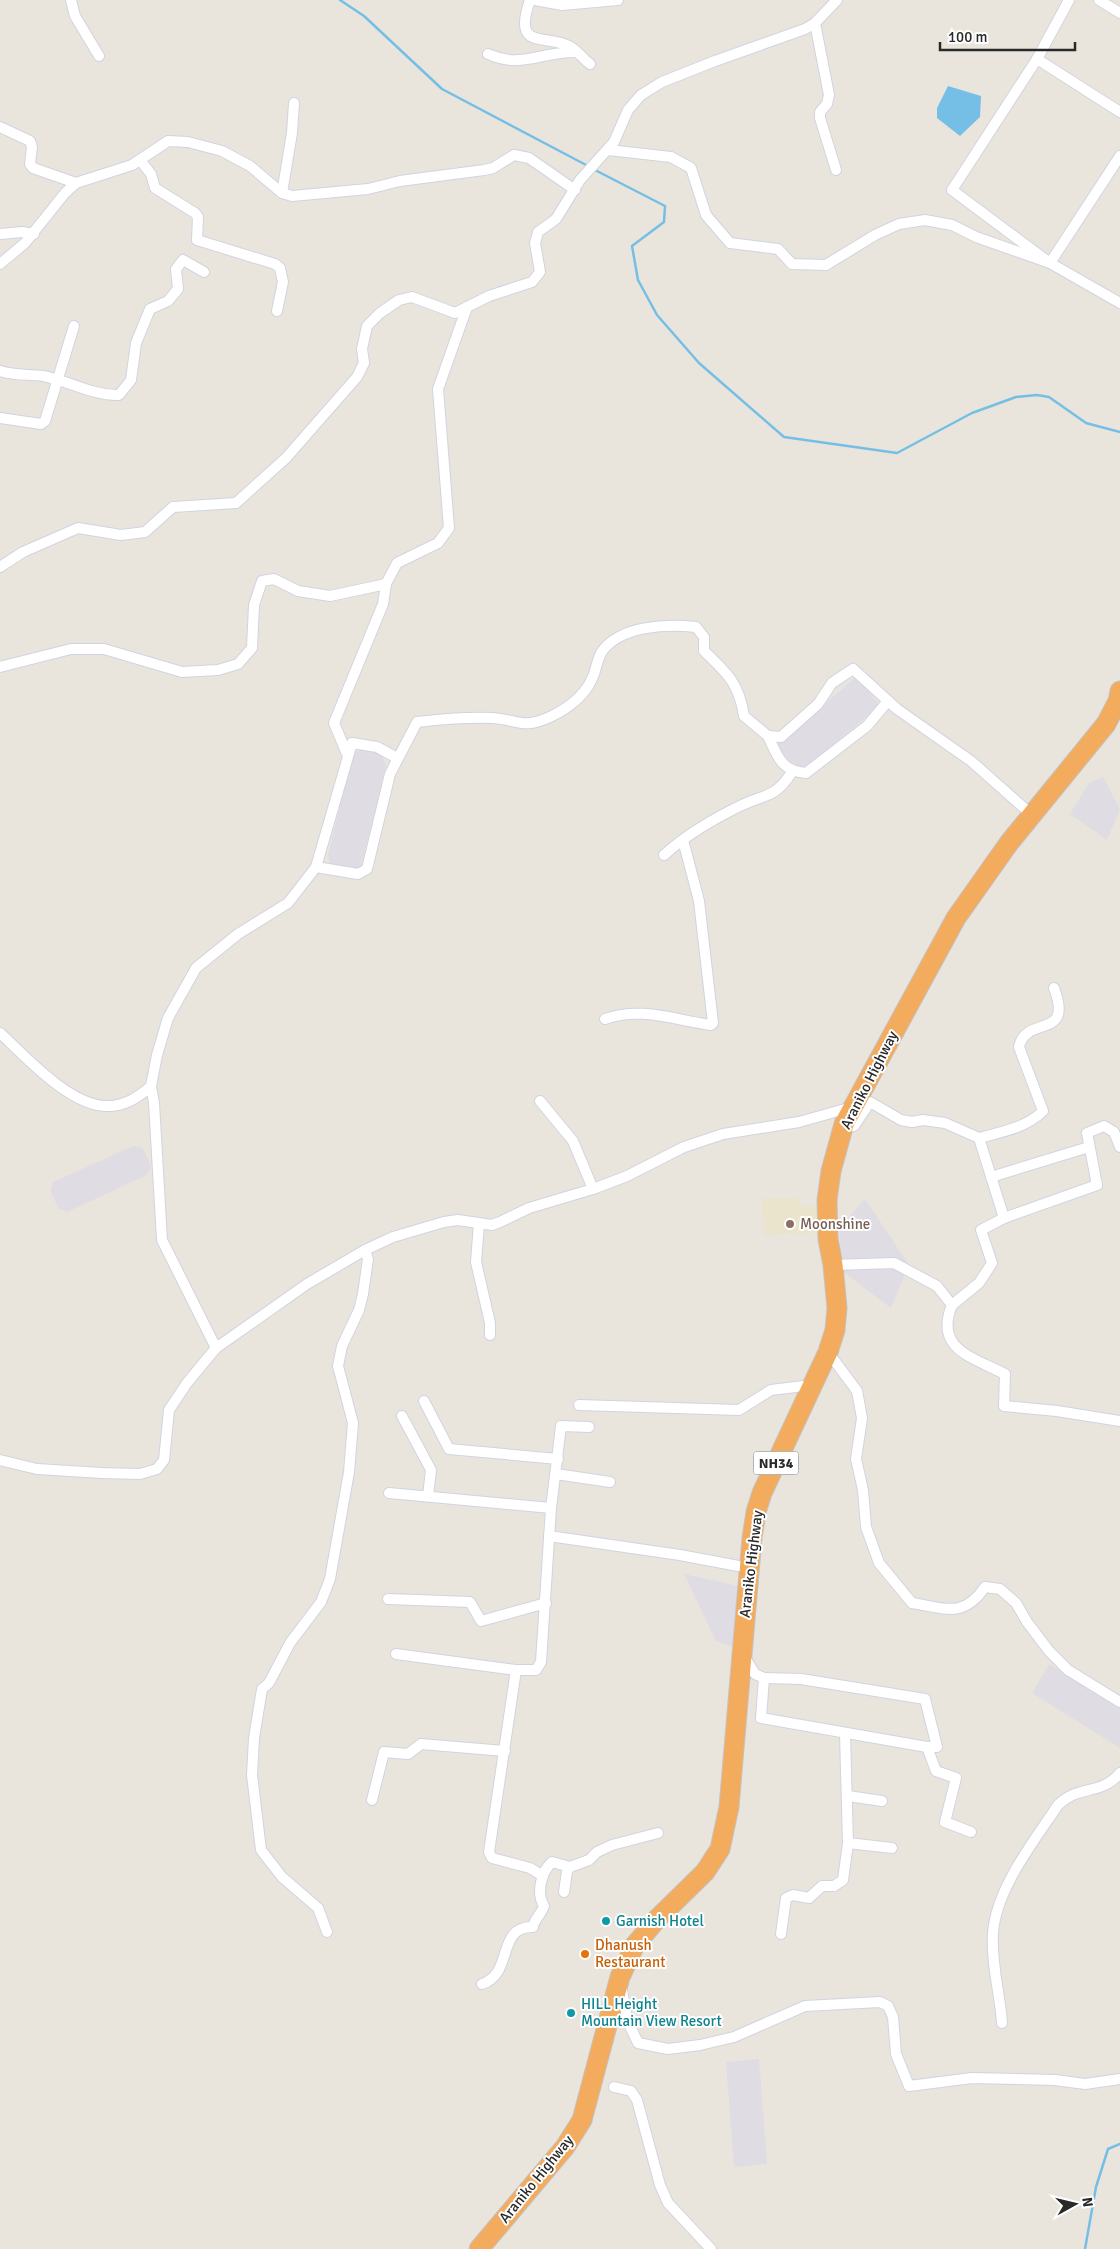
<svg xmlns="http://www.w3.org/2000/svg" width="1120" height="2249" font-family="Signika,sans-serif">
<style>
.industrial{fill:#dfdce3}
.education{fill:#ebe4cc}
.water{fill:#75bfe6}
.lines{fill:none;stroke-linecap:round;stroke-linejoin:round}
.stream{stroke:#75bfe6;stroke-width:2.5}
.street-casing{stroke:#d1d3e1;stroke-width:12}
.highway-casing{stroke:#c3c3c3;stroke-width:21}
.street{stroke:#fff;stroke-width:10}
.highway{stroke:#f3ab5e;stroke-width:19}
.education-dot{fill:#8d6e63;stroke:#fff;stroke-width:2}
.culture-dot{fill:#0f9aa8;stroke:#fff;stroke-width:2}
.food-dot{fill:#e8710a;stroke:#fff;stroke-width:2}
.labels{text-anchor:middle;stroke-width:4;stroke-linejoin:round;paint-order:stroke}
.shield{fill:#fff;stroke:#696969;stroke-width:1}
.shield-label{font-size:14px;font-weight:bold;fill:#292929}
.street-label{font-size:15px;fill:#292929;stroke:#fff}
.education-label{font-size:15px;fill:#785e54;stroke:#fff;text-anchor:start}
.culture-label{font-size:15px;fill:#0d838f;stroke:#fff;text-anchor:start}
.food-label{font-size:15px;fill:#c56008;stroke:#fff;text-anchor:start}
</style>
<rect width="100%" height="100%" fill="#eae5dc"/>
<g class="industrial">
<path d="M856,677L880,705L798,774L775,747Z"/>
<path d="M361,749L373,750L382,755L386,765L361,866L351,870L331,866L328,855L353,755Z"/>
<path d="M1103,777L1120,809L1107,840L1070,814L1089,783Z"/>
<path d="M133,1146L142,1148L147,1156L151,1166L147,1175L67,1212L58,1208L51,1191L53,1182Z"/>
<path d="M865,1199L909,1265L891,1308L842,1271L839,1228Z"/>
<path d="M684,1574L743,1587L736,1648L716,1641Z"/>
<path d="M1049,1664L1120,1708V1748L1032,1693Z"/>
<path d="M759,2059L767,2164L734,2167L726,2062Z"/>
</g>
<path class="education" d="M762,1198H797L801,1206L817,1207V1233L764,1235Z"/>
<path class="water" d="M948,86L981,96L980,117L960,136L937,118V108Z"/>
<g class="lines">
<g class="stream">
<path d="M340,0L364,16L442,89L588,166"/>
<path d="M593,169L665,206L664,222L632,246L638,280L657,315L699,363L784,437L897,453L972,413L1016,397L1037,395L1049,397L1086,423L1120,432"/>
<path d="M1085,2249L1096,2187L1108,2149L1120,2144"/>
</g>
<g class="street-casing">
<g id="street">
<path d="M71,0L75,16L99,56"/>
<path d="M530,0C512,51 545,34 569,46C577,50 583,59 590,64"/>
<path d="M535,0L562,5L618,0"/>
<path d="M1069,0L1037,59L952,190L1050,263L1120,303"/>
<path d="M1099,0L1120,13"/>
<path d="M815,23L829,95L827,104L820,112V118L836,170"/>
<path d="M488,54C522,69 540,52 575,52"/>
<path d="M1037,59L1120,112"/>
<path d="M0,127L30,141L32,147L30,164L33,168L76,183"/>
<path d="M608,150L671,157L691,168L706,215L730,243L778,249L792,264L826,265L875,235L899,224L925,220L952,225L976,237L1050,263L1120,156"/>
<path d="M140,160L151,174L155,188L195,213L198,217L197,240L275,264L280,268L283,282L277,311"/>
<path d="M282,193L292,133L294,103"/>
<path d="M0,234L22,232L34,234"/>
<path d="M0,264L25,243L65,193L76,183L132,165L168,141L188,142L222,151L250,166L282,193L292,196L368,189L400,181L484,170L493,168L514,155L529,158L575,190"/>
<path d="M0,371C14,376 29,374 43,376C69,381 94,396 119,395L131,380L136,343L150,309L168,301L178,289L176,269L183,260L204,272"/>
<path d="M0,418L41,424L45,421L74,326"/>
<path d="M0,567L23,552L78,528L121,535L145,532L173,507L236,503L286,458L357,377L364,363L362,349L367,326L380,313L399,300L412,297L455,313L489,296L532,282L540,272L535,243L538,232L556,219L580,180L614,142L628,110L641,95L662,82L715,61L805,29L815,23L837,0"/>
<path d="M0,667L71,649H104L182,672L218,670L238,664L252,648L254,605L262,581L274,579L298,591L330,596L386,584L397,563L438,543L449,528L438,389L467,307"/>
<path d="M768,736C778,757 781,771 806,773L867,726L888,701"/>
<path d="M347,754L334,723L383,604L386,584"/>
<path d="M664,855C686,835 715,818 742,805C768,793 775,798 792,772"/>
<path d="M316,867L358,874L367,869L390,774L417,722C442,719 467,717 493,718C519,720 523,730 552,716C570,707 587,694 594,674C596,668 598,659 601,653C619,625 667,624 696,627L704,637V651C727,673 739,683 744,716L768,736L781,737L818,704L832,683L853,669L897,709L971,761L1032,815"/>
<path d="M605,1019C640,1006 675,1020 711,1025L713,1023L699,901L683,840"/>
<path d="M0,1033C26,1057 69,1105 106,1106C123,1107 139,1097 151,1086"/>
<path d="M540,1101L573,1141L593,1189"/>
<path d="M844,1124L850,1127L854,1126L870,1102L901,1120L912,1122L923,1120L945,1123L979,1138L1004,1218"/>
<path d="M979,1138C1001,1132 1026,1128 1043,1111L1019,1047C1026,1014 1074,1041 1054,988"/>
<path d="M991,1177L1089,1147"/>
<path d="M479,1224L476,1262L490,1323V1335"/>
<path d="M833,1265L894,1263L937,1286L952,1305C934,1349 972,1357 1005,1374L1004,1406L1057,1411L1120,1421"/>
<path d="M952,1305L979,1283L992,1263L981,1230L1004,1218L1097,1185L1087,1133L1104,1126L1114,1132L1120,1147"/>
<path d="M216,1348L162,1240L154,1103L151,1086L157,1055L168,1018L196,968L238,934L288,903L316,867L352,743L377,747L397,758"/>
<path d="M828,1352L857,1391L862,1418L856,1459L863,1490L866,1527L879,1563L912,1603C945,1608 963,1619 985,1587L1000,1589L1016,1603L1027,1622L1049,1651L1068,1670L1120,1702"/>
<path d="M424,1401L449,1449L558,1459"/>
<path d="M579,1405L739,1410L771,1390L812,1385"/>
<path d="M402,1416L431,1470L428,1496"/>
<path d="M0,1460L37,1469L102,1473L140,1474L157,1469L164,1460L169,1410L187,1383L216,1348L307,1284L365,1250L393,1237L444,1222L458,1220L492,1225L500,1222L529,1208L593,1189L627,1176L684,1147L723,1134L799,1122L845,1109L852,1110"/>
<path d="M556,1474L610,1482"/>
<path d="M389,1493L551,1508"/>
<path d="M549,1536L680,1555L749,1568"/>
<path d="M388,1599L470,1602L481,1621L546,1603"/>
<path d="M396,1654L516,1670L489,1852L492,1858L530,1868L543,1876"/>
<path d="M744,1656L755,1674L764,1678L761,1718L927,1747"/>
<path d="M516,1670H536L541,1662L551,1508L561,1426L589,1427"/>
<path d="M764,1678L801,1679L925,1699L937,1747H927L936,1771L956,1778L945,1822L971,1832"/>
<path d="M848,1796L882,1801"/>
<path d="M372,1800L384,1752L408,1754L421,1744L505,1751"/>
<path d="M848,1843L892,1848"/>
<path d="M564,1892L567,1871L570,1867L589,1860L597,1852L612,1845L658,1833"/>
<path d="M327,1932L318,1908L282,1877L261,1850L252,1775L254,1738L262,1689L269,1683L290,1643L321,1602L330,1579L349,1472L353,1423L338,1366L342,1346L359,1310L363,1294L368,1259L365,1250"/>
<path d="M781,1934L786,1898L793,1895L809,1898L822,1886H834L843,1880L848,1843L845,1734"/>
<path d="M482,1984C514,1974 496,1926 533,1927C534,1919 541,1915 544,1906C536,1893 541,1872 552,1862L570,1867"/>
<path d="M621,1985L628,2022L638,2043L668,2049L700,2045L734,2037L805,2006L880,2002L888,2006L893,2017L896,2054L909,2086L972,2078L1055,2080L1085,2084L1120,2079"/>
<path d="M1002,2023C1000,1993 991,1964 993,1933C996,1889 1034,1841 1058,1805C1079,1784 1101,1796 1120,1773"/>
<path d="M614,2087L631,2091L637,2100L660,2185L668,2203L711,2249"/>
</g>
</g>
<g class="highway-casing">
<path id="highway" d="M479,2249L565,2147L582,2120L620,1977L635,1945L657,1919L705,1872L720,1849L729,1807L752,1538L756,1512L762,1493L828,1352L835,1330L837,1308L833,1265L828,1239L827,1200L831,1171L844,1124L956,918L1009,843L1106,724L1118,701L1120,691"/>
</g>
<use href="#street" class="street"/>
<use href="#highway" class="highway"/>
</g>
<circle class="education-dot" cx="790" cy="1224" r="5"/>
<g class="culture-dot">
<circle cx="606" cy="1921" r="5"/>
<circle cx="571" cy="2013" r="5"/>
</g>
<circle class="food-dot" cx="585" cy="1954" r="5"/>
<g class="labels">
<rect class="shield" x="753.5" y="1451.5" width="45" height="23" rx="4"/>
<g class="shield-label">
<text x="776" y="1468">NH34</text>
</g>
<g class="street-label">
<text transform="translate(869 1080) rotate(-63)" y="5">Araniko Highway</text>
<text transform="translate(751 1564) rotate(-83)" y="5">Araniko Highway</text>
<text transform="translate(536 2179) rotate(-51)" y="5">Araniko Highway</text>
</g>
<g class="education-label">
<text x="800" y="1229">Moonshine</text>
</g>
<g class="culture-label">
<text x="616" y="1926">Garnish Hotel</text>
<text x="581" y="2009">HILL Height<tspan x="581" dy="17">Mountain View Resort</tspan></text>
</g>
<g class="food-label">
<text x="595" y="1950">Dhanush<tspan x="595" dy="17">Restaurant</tspan></text>
</g>
</g>
<g transform="translate(1075 2204) rotate(82)" stroke="#ffffff" stroke-width="4" paint-order="stroke">
<path d="M0-4L9 19L0 12L-9 19Z" fill="#292929"/>
<text y="-8" font-size="14" font-weight="bold" text-anchor="middle" fill="#292929">N</text>
</g>
<path d="M940 42v8h135v-8" fill="none" stroke="#292929" stroke-width="2.5"/>
<text x="948" y="42" font-size="15" fill="#292929" stroke="#ffffff" stroke-width="4" paint-order="stroke">100 m</text>
</svg>
